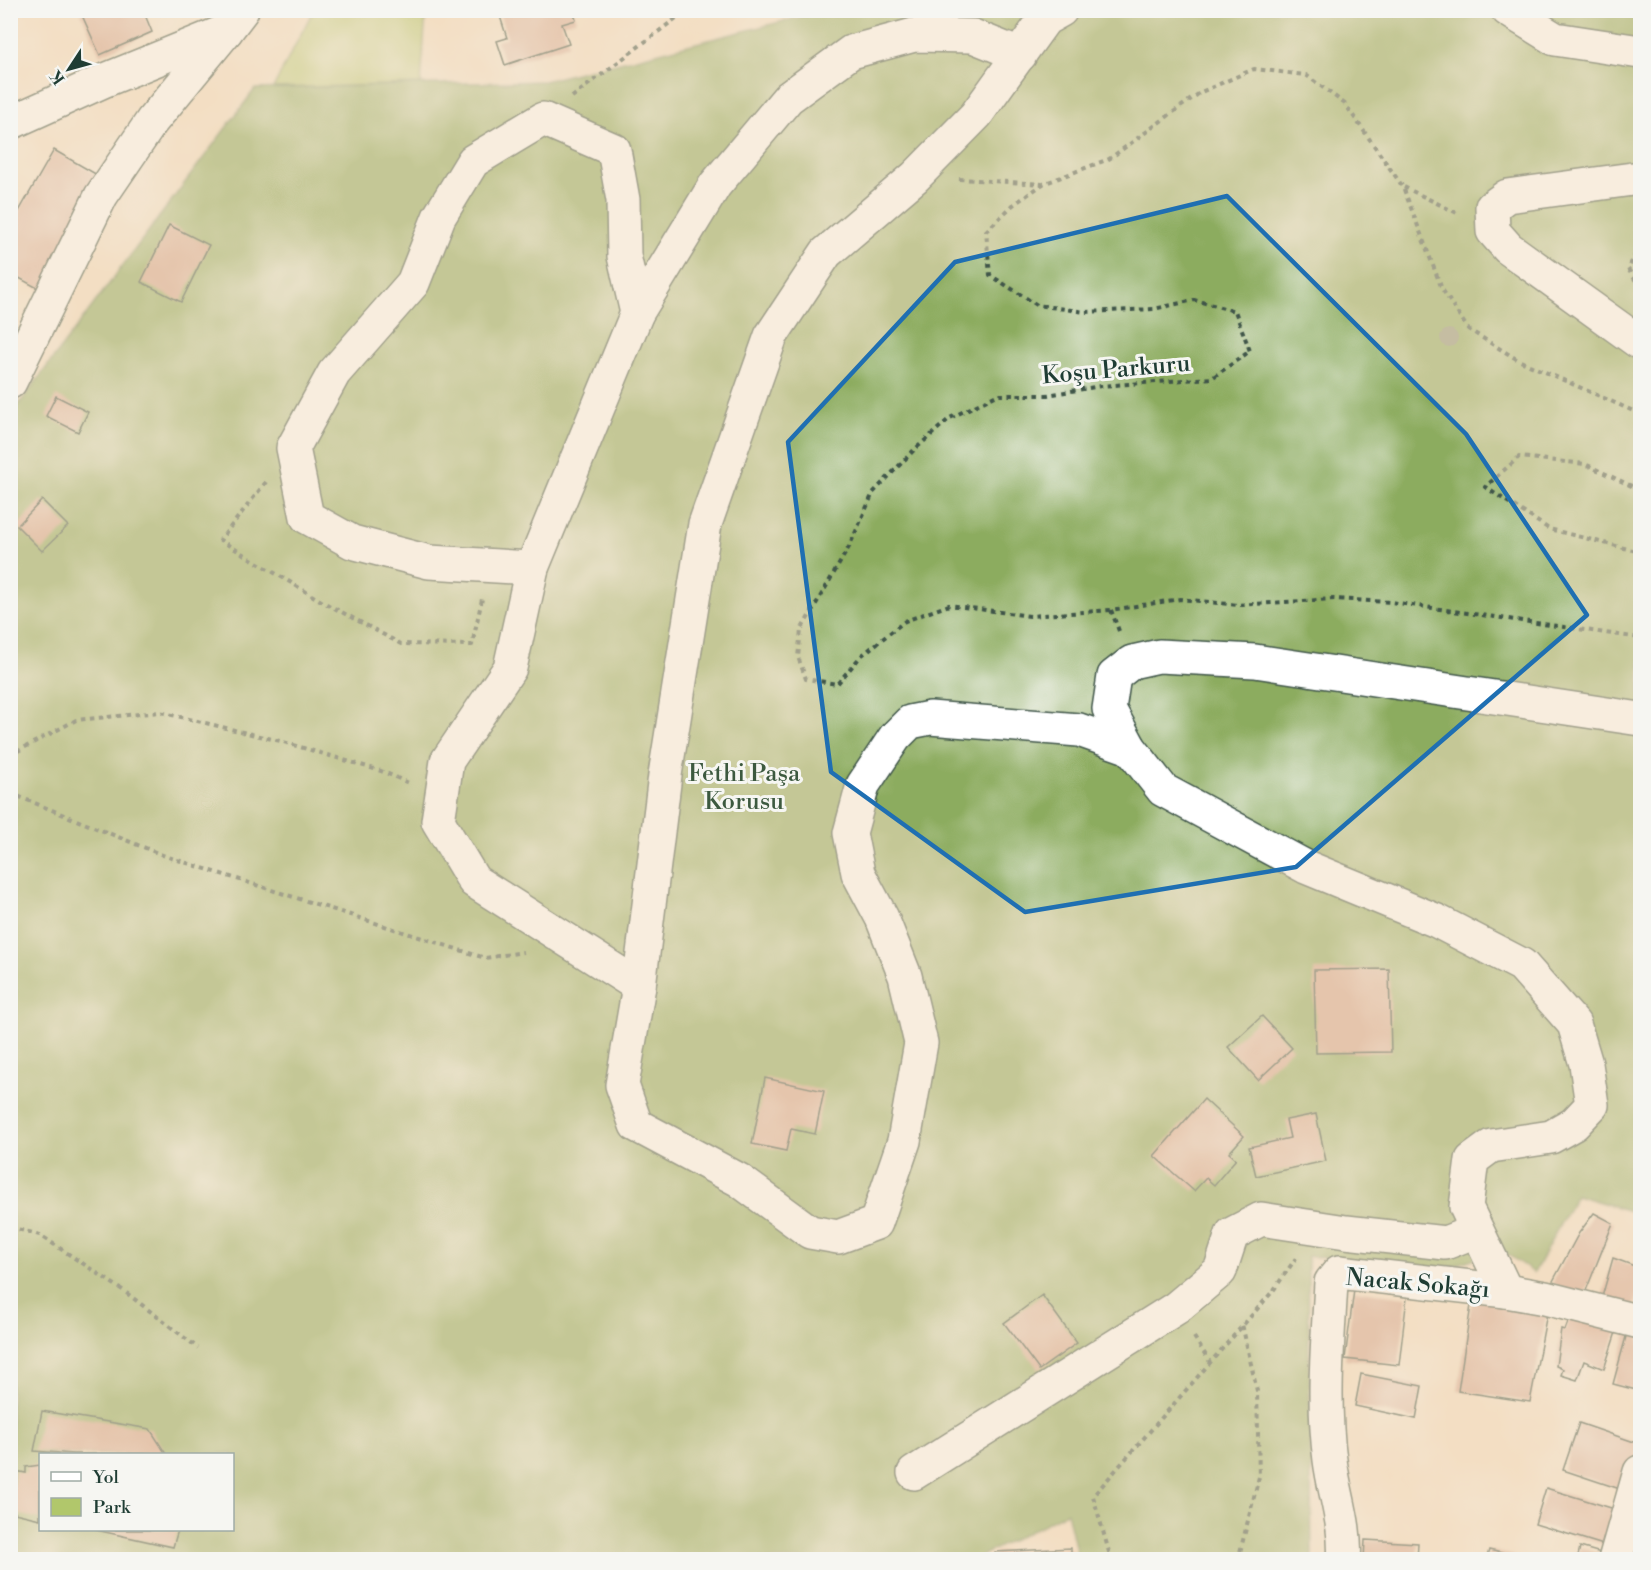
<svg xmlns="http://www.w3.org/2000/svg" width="1651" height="1570" font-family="'Libre Bodoni',serif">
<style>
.green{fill:#b1c76b;stroke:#688250;stroke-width:1.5}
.forest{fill:#8cac5f;stroke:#56744a;stroke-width:1.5;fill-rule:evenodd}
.building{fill:#d5a690}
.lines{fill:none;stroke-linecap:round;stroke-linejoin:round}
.minor-casing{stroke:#3f5549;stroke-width:36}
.path{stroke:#3f5549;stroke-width:4;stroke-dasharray:4.5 4.5;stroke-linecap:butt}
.minor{stroke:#fff;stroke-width:33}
.tree{fill:#8e957a}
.marked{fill:none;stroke:#1f6fb2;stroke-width:4.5;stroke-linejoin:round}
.labels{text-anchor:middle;stroke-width:6;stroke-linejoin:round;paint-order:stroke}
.street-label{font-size:24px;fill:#1f3d34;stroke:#f6f6f2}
.park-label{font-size:24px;fill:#3c593f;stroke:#f6f6f2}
</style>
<rect width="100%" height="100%" fill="#f6f6f2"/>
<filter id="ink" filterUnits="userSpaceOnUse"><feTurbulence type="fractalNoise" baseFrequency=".0167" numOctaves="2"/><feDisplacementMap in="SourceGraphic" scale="12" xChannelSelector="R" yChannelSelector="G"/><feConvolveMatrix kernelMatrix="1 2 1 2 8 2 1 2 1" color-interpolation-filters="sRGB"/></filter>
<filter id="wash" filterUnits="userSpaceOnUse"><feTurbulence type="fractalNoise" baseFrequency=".008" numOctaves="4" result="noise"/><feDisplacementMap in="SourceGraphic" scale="24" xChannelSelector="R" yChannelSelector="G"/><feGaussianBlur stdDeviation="1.35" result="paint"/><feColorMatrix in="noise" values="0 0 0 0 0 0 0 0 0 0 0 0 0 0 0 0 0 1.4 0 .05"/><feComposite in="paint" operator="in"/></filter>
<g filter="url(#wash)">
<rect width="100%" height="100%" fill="#f3dec3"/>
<path class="green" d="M313,11H426L421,84L273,88Z"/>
<path class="forest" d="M828,10L1640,11V1214L1576,1195L1534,1273L1500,1249L1445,1269L1308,1256L1312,1559H1078L1067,1512L974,1560L11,1559L10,416L255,89L544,81ZM40,1454H232V1530H40Z"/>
<g id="blocks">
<g class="building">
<path d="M86,10H143L152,32L100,55L81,13Z"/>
<path d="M210,10H230L213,18Z"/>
<path d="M498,10H573L576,20L562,24L569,44L505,65L497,41L507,38Z"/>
<path d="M54,150L106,180L43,291L10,273V227Z"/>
<path d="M169,225L209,245L181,302L141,282Z"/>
<path d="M56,396L88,412L78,432L46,416Z"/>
<path d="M42,500L68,526L42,551L17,526Z"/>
<path d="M1389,969L1391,1052L1316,1053L1314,970Z"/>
<path d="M1262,1016L1292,1048L1258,1080L1228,1047Z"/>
<path d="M765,1078L824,1091L815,1134L791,1129L786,1151L752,1144Z"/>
<path d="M1204,1099L1244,1136L1229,1153L1236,1159L1214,1185L1206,1178L1194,1191L1154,1156Z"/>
<path d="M1316,1114L1326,1161L1256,1176L1249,1147L1290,1138L1286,1120Z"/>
<path d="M1594,1213L1613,1223L1583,1298L1552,1283L1579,1233Z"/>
<path d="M1613,1258L1640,1268V1289L1634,1308L1602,1297Z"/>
<path d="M1354,1290L1407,1297L1399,1365L1345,1359Z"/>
<path d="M1473,1292L1549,1303L1530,1402L1458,1391Z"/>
<path d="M1042,1295L1077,1343L1039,1370L1004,1323Z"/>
<path d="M1571,1314L1618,1326L1604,1369L1584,1361L1577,1380L1561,1375L1563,1369L1556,1366L1561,1329L1565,1330Z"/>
<path d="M1630,1322L1640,1325V1391L1613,1384Z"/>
<path d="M1361,1374L1422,1386L1416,1419L1355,1406Z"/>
<path d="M42,1411L150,1429L166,1454H73L34,1451Z"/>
<path d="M1579,1423L1640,1444L1626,1491L1563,1470Z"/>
<path d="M40,1465V1519L10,1512V1486L14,1485L15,1471L26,1473V1467Z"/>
<path d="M1546,1488L1621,1511L1610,1547L1535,1524Z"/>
<path d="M96,1530H178L173,1547Z"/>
<path d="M1365,1540L1418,1543L1417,1560H1364Z"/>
<path d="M1580,1547L1608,1555L1607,1560H1577Z"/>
<path d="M1071,1548V1560H995V1552Z"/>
<path d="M1489,1550L1515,1556L1514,1560H1486Z"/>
</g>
</g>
</g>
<g filter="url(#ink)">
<use href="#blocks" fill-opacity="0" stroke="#3f5549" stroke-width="1.5"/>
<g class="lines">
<g class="minor-casing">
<g id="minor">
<path d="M1061,10L1045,19L976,115L915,177L826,253L771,336L705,524L665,775L639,986L622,1085L636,1125L739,1180L810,1232L838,1237L876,1223L904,1141L921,1043L905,976L882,918L858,873L850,833L863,785L895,737L910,722L930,718L1079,730L1130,748"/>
<path d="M1508,10L1555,39L1640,52"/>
<path d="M10,123L103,81L226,31L242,10"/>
<path d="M1640,178L1507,196L1492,207L1493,231L1508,248L1640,343"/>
<path d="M10,382L101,196L152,121L226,31"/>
<path d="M532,568L429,562L352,542L307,517L293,448L334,373L413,283L439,217L473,161L543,119L614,150L623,200L624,256L637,313"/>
<path d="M639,986L474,881L438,821L447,761L510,668L532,568L637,313L715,185L788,98L851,52L914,35L973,36L1020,55"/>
<path d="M1506,1291L1466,1207L1472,1160L1491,1146L1551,1137L1574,1124L1592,1105L1586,1064L1574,1024L1522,965L1437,921L1306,867L1163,790L1130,748L1109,709L1114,676L1132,662L1159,656L1255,661L1640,719"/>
<path d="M914,1473L1176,1308L1220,1271L1232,1234L1261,1219L1346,1232L1445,1243L1476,1231"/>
<path d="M1344,1560C1347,1526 1334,1493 1330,1460C1322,1401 1328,1341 1331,1282L1339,1272L1506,1291L1545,1298L1640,1322"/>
<path d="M1615,1560L1640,1472"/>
</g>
</g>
<g class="path">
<path d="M572,97L687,10"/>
<path d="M959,179L1042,184"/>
<path d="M1404,187L1459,214"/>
<path d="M1640,245L1628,269L1640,287"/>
<path d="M1640,414L1518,360L1468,329L1442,289L1403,187L1345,104L1306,75L1254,69L1201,92L1109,159L1043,184L1013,205L986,231L990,275L1037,305L1085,312L1154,309L1194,300L1235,311L1250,351L1212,378L1101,386L1047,395H997L950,418L914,450L873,493L849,547L801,630L798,657L806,679L837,684L861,656L905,621L949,605L1030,616L1111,610L1180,599L1238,605L1334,599L1391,602L1640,638"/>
<path d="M266,482L220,540L323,602L401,644L472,645L482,599"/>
<path d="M1640,490L1585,464L1519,457L1485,487L1549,529L1640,552"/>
<path d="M1111,610L1119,631"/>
<path d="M10,768L16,752L76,720L160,712L280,741L381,771L411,784"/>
<path d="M10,793L165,856L485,958L523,952"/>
<path d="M10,1227L40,1235L124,1291L198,1348"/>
<path d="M1194,1337L1210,1362"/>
<path d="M1115,1560L1109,1552L1093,1496L1273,1291L1296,1258"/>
<path d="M1238,1560L1259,1477L1257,1391L1242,1324"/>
</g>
<use href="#minor" class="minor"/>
</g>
<circle class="tree" cx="1449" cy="338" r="9"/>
</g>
<path d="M0 0H1651V1570H0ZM1227,196L1466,434L1587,615L1296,867L1025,912L831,772L788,442L955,262Z" fill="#f3dec3" fill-opacity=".55" fill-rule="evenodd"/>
<path class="marked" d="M1227,196L1466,434L1587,615L1296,867L1025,912L831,772L788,442L955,262Z"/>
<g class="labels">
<g class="street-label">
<text transform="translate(1116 369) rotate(-5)" y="8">Koşu Parkuru</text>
<text transform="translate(1418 1283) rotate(5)" y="8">Nacak Sokağı</text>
</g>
<g class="park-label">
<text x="744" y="781">Fethi Paşa<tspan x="744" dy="28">Korusu</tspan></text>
</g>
</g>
<rect width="1651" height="1570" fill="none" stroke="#f6f6f2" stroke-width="36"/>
<rect x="39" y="1453" width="195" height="78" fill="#f6f6f2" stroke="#a0aca6" stroke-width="1.5"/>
<rect x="51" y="1472" width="30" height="9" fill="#ffffff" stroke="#a0aca6" stroke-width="1.5"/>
<text x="93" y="1483" font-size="18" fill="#1f3d34">Yol</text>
<rect x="51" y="1498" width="30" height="18" fill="#b1c76b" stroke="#a0aca6" stroke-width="1.5"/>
<text x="93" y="1513" font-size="18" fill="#1f3d34">Park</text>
<g transform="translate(69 69) rotate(234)" stroke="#f6f6f2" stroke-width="4.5" paint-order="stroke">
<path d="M0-4.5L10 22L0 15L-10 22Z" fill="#1f3d34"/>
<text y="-9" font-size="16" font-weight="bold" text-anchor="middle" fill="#1f3d34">K</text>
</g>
</svg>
